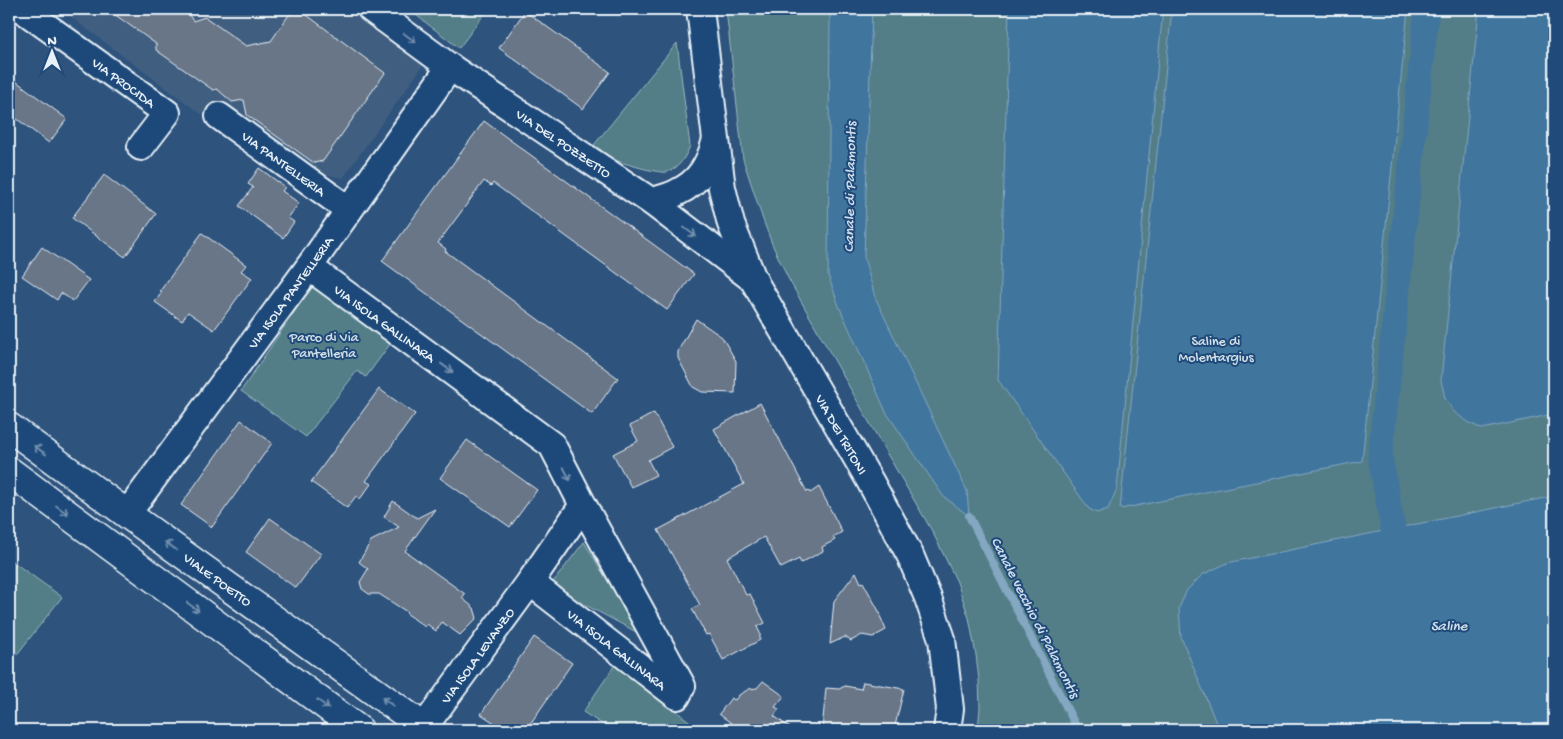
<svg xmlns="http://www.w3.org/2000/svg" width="1563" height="739" font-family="'Gochi Hand',sans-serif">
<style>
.built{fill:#405e80}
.green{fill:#527e87;stroke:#9db8c0}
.water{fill:#41759e;stroke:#84a7c2}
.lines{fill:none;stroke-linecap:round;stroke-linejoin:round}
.stream{stroke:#84a7c2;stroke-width:8}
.canal{stroke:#41759e;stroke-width:25}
.building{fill:#697688;stroke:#e8f1f8}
.minor-casing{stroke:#e8f1f8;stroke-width:30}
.secondary-casing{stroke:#e8f1f8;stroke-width:31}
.minor{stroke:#1f4a7a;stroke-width:26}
.secondary{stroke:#1f4a7a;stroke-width:28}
.oneway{stroke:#6f8dac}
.labels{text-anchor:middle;stroke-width:4;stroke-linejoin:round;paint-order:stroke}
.street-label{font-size:14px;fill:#e8f1f8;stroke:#1f4a7a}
.park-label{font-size:14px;fill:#d2e0e7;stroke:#1f4a7a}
.water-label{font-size:15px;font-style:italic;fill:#cfdeea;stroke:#1f4a7a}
</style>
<rect width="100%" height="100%" fill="#2e537d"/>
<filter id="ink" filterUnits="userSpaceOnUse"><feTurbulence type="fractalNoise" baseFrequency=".02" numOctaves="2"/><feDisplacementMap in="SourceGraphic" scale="10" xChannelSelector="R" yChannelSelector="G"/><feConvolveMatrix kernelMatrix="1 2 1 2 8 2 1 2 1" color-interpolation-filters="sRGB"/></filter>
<g filter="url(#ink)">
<path class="built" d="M60,9H352L426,61L343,178L324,174L222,103L201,114Z"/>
<g class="green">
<path d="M408,9H488L459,48Z"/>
<path d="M726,9H1554V730H978L980,707L979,680L976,655L969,618L957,582L932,531L886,452L788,278L772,244L762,217L743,159Z"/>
<path d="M677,43L690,146C685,157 680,168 667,172C660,174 621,163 613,159C607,155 600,149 594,145Z"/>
<path d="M313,284L393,340L366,377L357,371L306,437L241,391Z"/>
<path d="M584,542L640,634L550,586Z"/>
<path d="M9,559L62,597L15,657L9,653Z"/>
<path d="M615,665L701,730H611L583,712Z"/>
</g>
<g class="water">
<path d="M830,9H872L864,257L875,297L967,491L969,516L943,496L886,412L839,306L828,275Z"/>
<path d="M1009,9H1163L1117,489L1108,509L1097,513L1089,509L998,380Z"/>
<path d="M1172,9H1408L1362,461L1120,509Z"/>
<path d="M1479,9H1554V414L1482,429L1468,422L1454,412L1445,398L1441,380Z"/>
<path d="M1554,496V730H1219L1181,637L1179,608L1187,590L1202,575L1227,563Z"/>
</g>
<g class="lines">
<path class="stream" d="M969,516L1078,730"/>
<path class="canal" d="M1393,529L1380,457L1427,9"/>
</g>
<g class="building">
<path d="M107,9H185L193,21L205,17L246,46L271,41L291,12L300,10L385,73L323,161L314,163L247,115L244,100L232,102L217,89L213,90L156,50V44Z"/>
<path d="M525,11L610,72L583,109L499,48Z"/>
<path d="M9,76L67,119L49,143L9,113Z"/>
<path d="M484,121L694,274L667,310L493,183L491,186L484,181L438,243L446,249L445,251L618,378L592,414L382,261Z"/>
<path d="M259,168L285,187L282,191L299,203L288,218L294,222L283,238L239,206L253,187L248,184Z"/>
<path d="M104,175L156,214L125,257L72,218Z"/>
<path d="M202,233L246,265L241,271L252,278L214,330L188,312L182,321L155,302L162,292L160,291Z"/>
<path d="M42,247L89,280L73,301L61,293L57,300L22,276Z"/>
<path d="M696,319L722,337L736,361L735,393L702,392L693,387L678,358V351Z"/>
<path d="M379,389L415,414L366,481L371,484L360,499L356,496L347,508L311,482Z"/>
<path d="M760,403L807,492L809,491L810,493L819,487L842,532L833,537L835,540L822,547L823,551L801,563L799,559L781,568L764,537L727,558L746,595L750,594L765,623L757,627L760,633V640L723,660L709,634L706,635L692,609L700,605L658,530L744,484L714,429Z"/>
<path d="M654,413L672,447L648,460L656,475L631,487L613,454L638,441L630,426Z"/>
<path d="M241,420L272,443L212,527L181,505Z"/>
<path d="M467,440L537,490L510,527L440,478Z"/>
<path d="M393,501L417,518L435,509L405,551L465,594L462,598L474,608L477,618L460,635L442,622L436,631L427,624L425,627L406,613L407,612L379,594H369L362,589L360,582L368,569L359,562L371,541L399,527L384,517Z"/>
<path d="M270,518L321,554L296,588L246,552Z"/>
<path d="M856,572L861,583L863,582L881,615L880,616L886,630L873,637L862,635L851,641L845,637L830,644L834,601Z"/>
<path d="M534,637L572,663L526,730H505L481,714Z"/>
<path d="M763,681L784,696L775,707L779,709L774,716L793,730H736L735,726L719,714L731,698L735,700L739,695L749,689L757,688Z"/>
<path d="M863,682L904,689L894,730H822L826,688L839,689L845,686L861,689Z"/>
</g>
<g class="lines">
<g class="minor-casing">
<g id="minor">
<path d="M22,9L167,113L141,147"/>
<path d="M371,9L450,67L652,202L754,280"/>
<path d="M700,9L722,188L731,224L754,281L870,481L910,555L928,598L942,639L950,709L947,730"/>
<path d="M219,116L349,210"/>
<path d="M652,202C660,198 670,197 678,192C699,182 709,165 715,143"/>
<path d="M309,267L552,445L583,505L530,582L424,727"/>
<path d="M127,514L309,267L450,67"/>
<path d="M530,582L677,696L682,686L583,505"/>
</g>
</g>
<g class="secondary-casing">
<g id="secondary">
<path d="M9,427L127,514L428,730"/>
<path d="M9,471L359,730"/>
</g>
</g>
<use href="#minor" class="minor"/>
<use href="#secondary" class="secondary"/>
</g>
<defs><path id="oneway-shaft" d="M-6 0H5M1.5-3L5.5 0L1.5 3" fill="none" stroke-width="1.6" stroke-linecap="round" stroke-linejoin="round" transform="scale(1.25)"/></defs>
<g class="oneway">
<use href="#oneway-shaft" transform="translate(410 38) rotate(37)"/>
<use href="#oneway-shaft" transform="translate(690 232) rotate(37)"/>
<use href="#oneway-shaft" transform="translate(447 368) rotate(36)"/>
<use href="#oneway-shaft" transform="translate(40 450) rotate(-144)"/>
<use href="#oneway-shaft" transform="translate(567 474) rotate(63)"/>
<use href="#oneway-shaft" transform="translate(62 510) rotate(37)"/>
<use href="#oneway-shaft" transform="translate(171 546) rotate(-144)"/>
<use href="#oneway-shaft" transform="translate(193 607) rotate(37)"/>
<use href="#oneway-shaft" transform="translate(388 702) rotate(-144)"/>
<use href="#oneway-shaft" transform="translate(323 704) rotate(37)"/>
</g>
</g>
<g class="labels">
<g class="street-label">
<text transform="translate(124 82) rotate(36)" y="5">VIA PROCIDA</text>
<text transform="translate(564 143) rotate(34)" y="5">VIA DEL POZZETTO</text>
<text transform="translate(284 163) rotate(36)" y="5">VIA PANTELLERIA</text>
<text transform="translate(290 292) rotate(-54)" y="5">VIA ISOLA PANTELLERIA</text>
<text transform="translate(385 323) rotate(36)" y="5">VIA ISOLA GALLINARA</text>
<text transform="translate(842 434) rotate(60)" y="5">VIA DEI TRITONI</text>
<text transform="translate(218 579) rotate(36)" y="5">VIALE POETTO</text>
<text transform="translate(617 649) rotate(38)" y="5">VIA ISOLA GALLINARA</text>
<text transform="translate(477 655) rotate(-54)" y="5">VIA ISOLA LEVANZO</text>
</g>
<g class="park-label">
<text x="324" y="341">Parco di Via<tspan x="324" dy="16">Pantelleria</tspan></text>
<text x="1216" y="345">Saline di<tspan x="1216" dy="16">Molentargius</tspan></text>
</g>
<g class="water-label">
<text transform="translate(849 187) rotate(-89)" y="5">Canale di Palamontis</text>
<text transform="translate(1036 617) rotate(63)" y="5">Canale vecchio di Palamontis</text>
<text x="1449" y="630">Saline</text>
</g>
</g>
<rect width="1563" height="739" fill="none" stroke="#1f4a7a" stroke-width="30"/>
<rect x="15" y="15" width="1533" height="709" fill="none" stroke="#e8f1f8" stroke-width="2" filter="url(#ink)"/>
<g transform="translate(52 52)" stroke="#1f4a7a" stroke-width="4" paint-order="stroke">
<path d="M0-4L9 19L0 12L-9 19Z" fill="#e8f1f8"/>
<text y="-8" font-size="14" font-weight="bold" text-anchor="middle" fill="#e8f1f8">N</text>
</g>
</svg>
